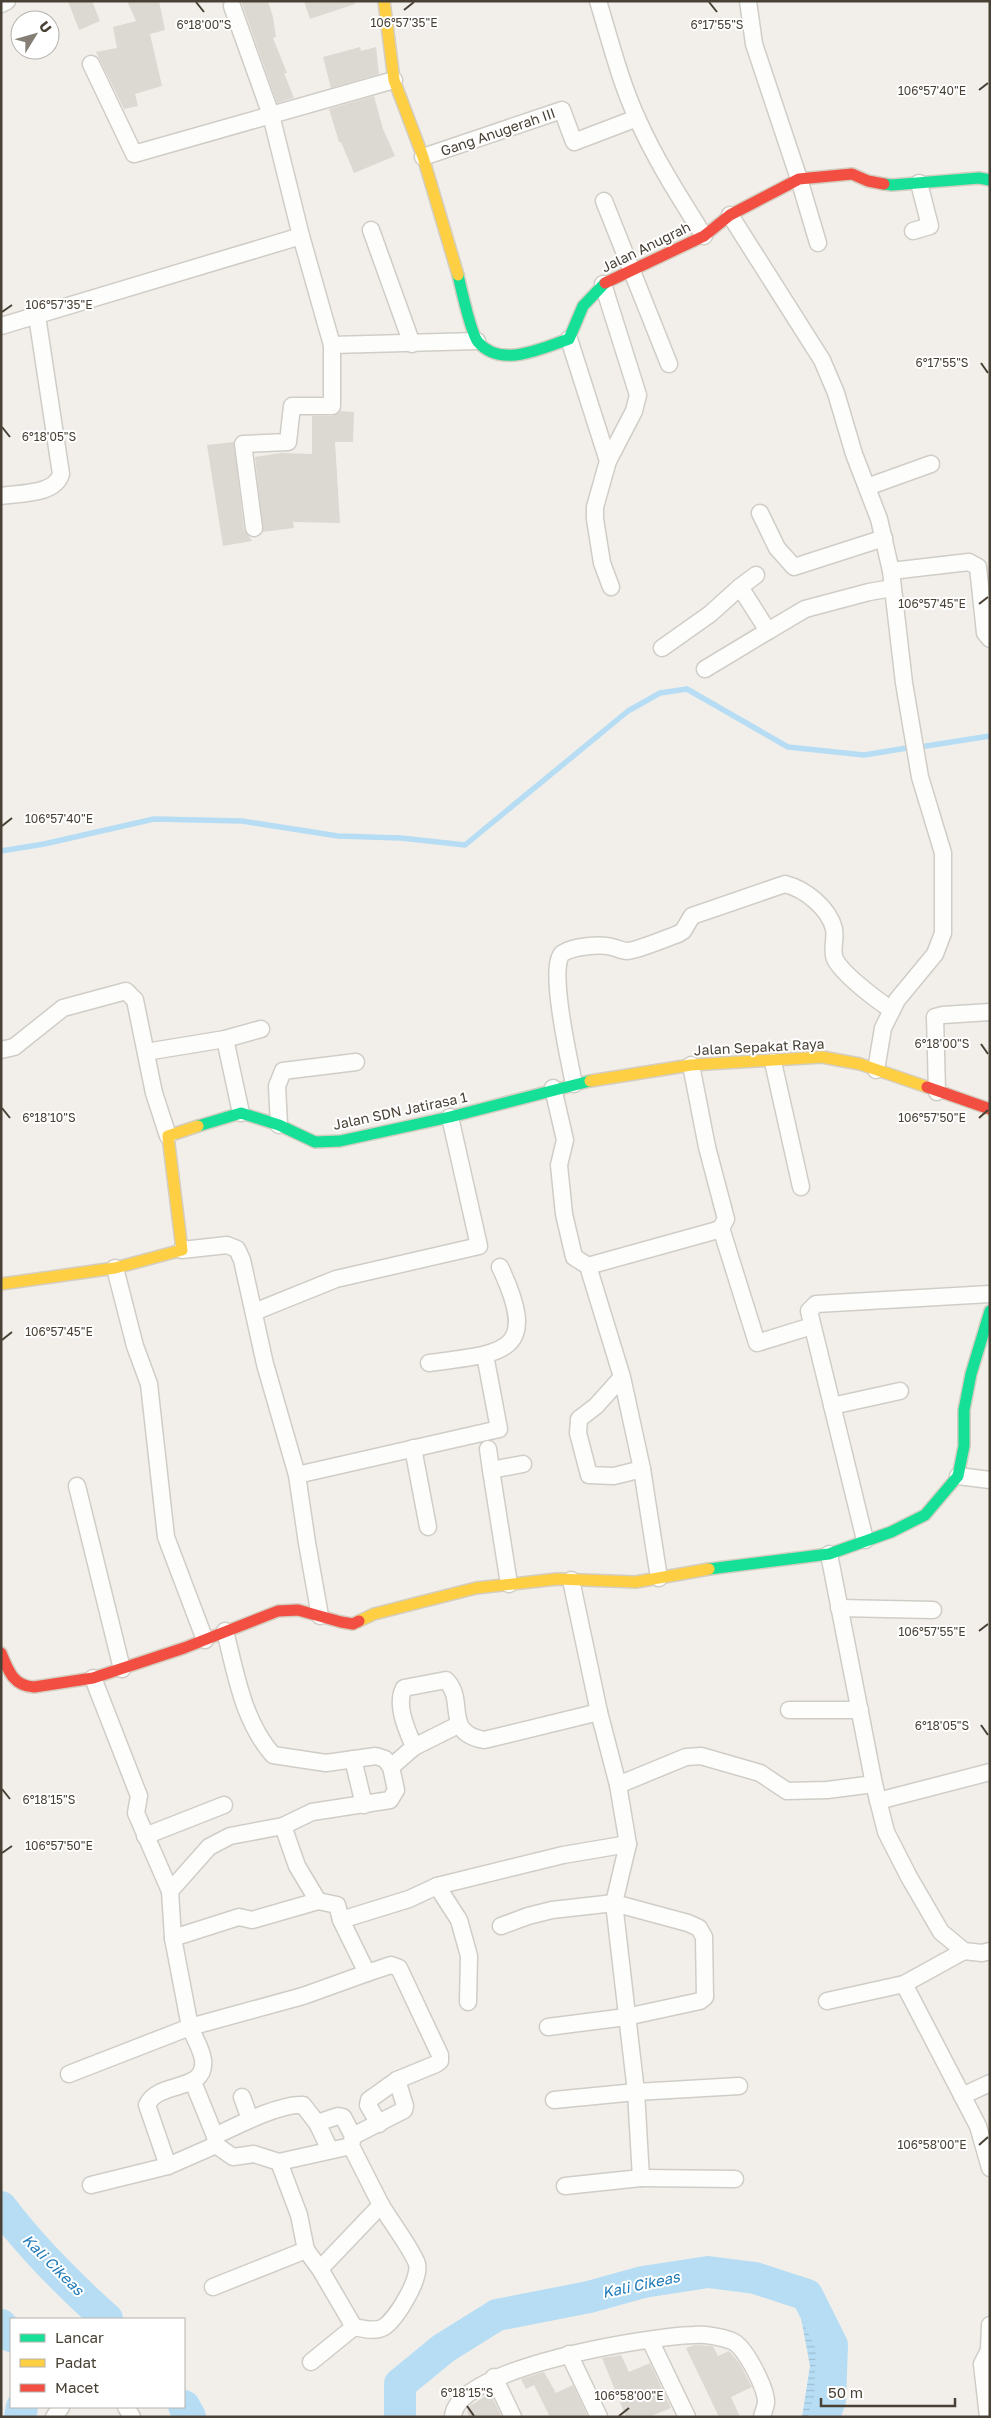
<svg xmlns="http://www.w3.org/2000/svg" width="991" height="2418" font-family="'Golos Text',sans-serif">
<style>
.water{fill:url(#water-rules)}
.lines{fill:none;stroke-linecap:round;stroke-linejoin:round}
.stream{stroke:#b6ddf4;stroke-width:5.5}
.river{stroke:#b6ddf4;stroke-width:32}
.building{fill:#dcd8d2}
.street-casing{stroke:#d0cdc7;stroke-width:19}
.fast-casing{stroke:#d4cec1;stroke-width:14}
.slow-casing{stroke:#d4cec1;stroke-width:14}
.jam-casing{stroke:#d4cec1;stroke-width:14}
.street{stroke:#fdfdfc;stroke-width:16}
.fast{stroke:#16e098;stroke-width:11}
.slow{stroke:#ffcf43;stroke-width:11}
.jam{stroke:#f24e42;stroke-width:11}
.ticks{fill:none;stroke:#494135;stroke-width:2}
.labels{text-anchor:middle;stroke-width:4;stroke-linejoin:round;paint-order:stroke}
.street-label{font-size:14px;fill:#494135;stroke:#fff}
.water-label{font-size:15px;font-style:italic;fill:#207cb9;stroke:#fff}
.ticks-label{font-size:12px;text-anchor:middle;fill:#494135;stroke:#fff;stroke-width:4;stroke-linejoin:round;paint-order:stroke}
</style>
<defs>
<pattern id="water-rules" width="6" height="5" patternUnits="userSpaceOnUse" patternTransform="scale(1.25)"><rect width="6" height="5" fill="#b6ddf4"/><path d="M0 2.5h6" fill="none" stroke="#9ebfd2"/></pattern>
</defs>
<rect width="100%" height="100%" fill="#f2efea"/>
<path class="water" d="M819,2288L833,2314L845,2358L841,2417H802L810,2366L799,2307L807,2295Z"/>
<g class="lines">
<g class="stream">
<path d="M926,746L990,736"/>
<path d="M1,851L44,844L154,819L242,821L338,836L401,838L465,845L628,711L660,693L687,689L788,747L864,755L907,748"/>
</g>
<g class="river">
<path d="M1,2207C32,2248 69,2285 107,2319"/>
<path d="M1,2325L11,2336"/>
<path d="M184,2406L190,2417"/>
<path d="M20,2417L22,2407"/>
<path d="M400,2417V2384L444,2348L497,2315L589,2297L643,2282L708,2272L755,2278L807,2295L832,2345L830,2400L824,2417"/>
</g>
</g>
<g class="building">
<path d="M68,1H92L100,21L79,30Z"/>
<path d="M127,1H159L165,30L150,34L162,86L135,94L138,106L124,109L96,52L117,48L113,27L136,21Z"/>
<path d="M241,1H268L273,17L276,37L273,38L287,73H284L294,98L277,103Z"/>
<path d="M304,1H354L355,4L310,19Z"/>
<path d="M360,47L361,51L376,47L379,74L331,88L323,57Z"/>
<path d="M374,96L383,129L395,156L354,173L341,142H339L329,109Z"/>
<path d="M340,411L354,412L353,442H335L340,523L293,522L294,528L263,532L255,457L281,453L312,454V416H332Z"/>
<path d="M234,442L244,529L252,541L223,546L207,445Z"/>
<path d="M695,2345L713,2346L718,2356L729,2351L740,2364L752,2387L731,2397L740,2417H719L686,2348Z"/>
<path d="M621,2355L629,2372L650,2363L671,2408L649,2417H626L602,2358Z"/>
<path d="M544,2372L556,2393L573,2385L588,2417H550L534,2385L526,2389L521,2379Z"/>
<path d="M490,2393L502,2417H470L467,2412L470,2406Z"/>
</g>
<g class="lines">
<g class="street-casing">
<g id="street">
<path d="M598,1C610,40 620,81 637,118C655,159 680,198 704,236"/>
<path d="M748,1L754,44L799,179L818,243"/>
<path d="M1,4L7,1"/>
<path d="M232,6L271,115L301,236"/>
<path d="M91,64L134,154L394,80"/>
<path d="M423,157L562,110L574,142L637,118"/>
<path d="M604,201L669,364"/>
<path d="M730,215L822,360L836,393L854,454L879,519L891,571L904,683L920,777L943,853V933L935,954L897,1000L883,1028L876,1070"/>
<path d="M371,230L412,344"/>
<path d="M913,231L930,226L919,183"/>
<path d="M603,284L638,395L634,411L608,461"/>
<path d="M1,326L301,236L332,345L477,341"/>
<path d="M569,339L608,461L595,507V519L602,563L611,587"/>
<path d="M867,487L931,464"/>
<path d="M1,496C19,493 55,495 61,474L37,316"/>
<path d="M760,513L777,548L794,567L884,538"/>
<path d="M254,528L243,444L288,442L292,406H332V345"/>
<path d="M891,571L969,562L978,567L985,633L990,639"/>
<path d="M740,587L756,575"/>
<path d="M662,648L710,614L740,587L768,631L805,609L869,592L892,588"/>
<path d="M705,669L768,631"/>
<path d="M225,1039L241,1113"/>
<path d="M1,1050L14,1047L63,1008L126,991L135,1000L154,1093L168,1136"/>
<path d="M146,1052L225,1039L261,1029"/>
<path d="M773,1062L801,1187"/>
<path d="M574,1084C570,1064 547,963 563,953C574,946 600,944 612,947C617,948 622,951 627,951C636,951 667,938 678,934L683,931L692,916L785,884C805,889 829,908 834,929C836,939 831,950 835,959C842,974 878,1001 892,1010"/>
<path d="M553,1088L565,1140L559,1165L564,1214L574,1257L588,1266L622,1377L642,1469L614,1476L589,1475L578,1433L579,1419L596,1406L622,1377"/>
<path d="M937,1092L935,1017L943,1015L990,1012"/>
<path d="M279,1125L277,1086L283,1071L356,1062"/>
<path d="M721,1228L757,1343L812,1326"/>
<path d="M182,1250L227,1245L237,1249L242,1260L265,1364L297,1475L307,1543L320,1616"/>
<path d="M588,1266L714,1231L721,1228L726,1219L707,1147L691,1065"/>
<path d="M115,1268L135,1346L149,1384L166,1537L205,1640"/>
<path d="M254,1312L336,1279L479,1246L450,1117"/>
<path d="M429,1363C504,1353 541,1354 500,1267"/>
<path d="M832,1406L900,1391"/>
<path d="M413,1448L428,1527"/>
<path d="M488,1449L491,1470"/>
<path d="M642,1469L659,1578"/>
<path d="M297,1475L499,1429L485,1355"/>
<path d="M958,1476L990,1480"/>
<path d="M77,1486L122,1669"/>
<path d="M865,1540L809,1311L816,1304L990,1294"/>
<path d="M829,1554L874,1784L886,1832L909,1877L941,1932L964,1951L982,1953L990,1951"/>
<path d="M509,1584L491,1470L523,1464"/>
<path d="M839,1608L933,1610"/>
<path d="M225,1631C236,1674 243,1721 273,1755L326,1763L376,1756L385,1759L391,1767L414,1747C407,1730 395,1705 404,1688L446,1680C467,1701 442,1732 484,1740L599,1712"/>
<path d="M93,1678L139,1796L136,1813L170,1891"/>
<path d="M789,1710H860"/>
<path d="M414,1747L458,1725"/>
<path d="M353,1759L364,1805"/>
<path d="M618,1785L686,1757L701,1756L760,1773L787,1791L827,1790L874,1784"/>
<path d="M878,1801L990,1772"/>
<path d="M283,1826L297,1866L318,1901L337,1905L341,1920"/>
<path d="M145,1836L224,1805"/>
<path d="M437,1886L459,1920L469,1956L468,2002"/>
<path d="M501,1926L528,1916L552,1910L614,1903L688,1923L699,1928L704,1937L705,1997L700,2001L626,2017L548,2027"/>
<path d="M173,1938L239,1917L252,1920L318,1901"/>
<path d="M367,1973L391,1965L399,1968L440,2055V2061L436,2064L397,2080L369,2100L368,2105L379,2124"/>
<path d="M904,1984L978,2126L990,2168"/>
<path d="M827,2001L904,1984L964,1951"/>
<path d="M69,2074L190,2027L173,1938L170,1891L209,1847L230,1836L283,1826L312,1812L390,1800L396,1790L391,1767"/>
<path d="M193,2082L215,2136L216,2145"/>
<path d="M962,2096L990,2083"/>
<path d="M242,2097L250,2119"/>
<path d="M554,2100L636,2092L739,2086"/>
<path d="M215,2136C236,2126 281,2103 303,2105L317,2123L330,2150"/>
<path d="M353,2136L404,2110L405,2106L397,2080"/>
<path d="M279,2162L299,2215L306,2250L320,2269L381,2205L351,2146L353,2136L343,2117L338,2116L317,2123"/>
<path d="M168,2166L147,2105C158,2080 207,2093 203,2060C202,2050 194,2037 190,2027L303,1996L367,1973L341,1920L409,1899L437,1886L563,1855L628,1844"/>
<path d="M641,2178L735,2179"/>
<path d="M91,2185L168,2166L216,2145L233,2157L254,2154L279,2162L351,2146"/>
<path d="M565,2186L641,2178L636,2092L614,1903L628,1844L618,1785L599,1712L571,1580"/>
<path d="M213,2287L306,2250"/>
<path d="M354,2327C363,2329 376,2332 384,2327C396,2319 421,2279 417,2264C413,2251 389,2219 381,2205"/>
<path d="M650,2340L687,2417"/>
<path d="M569,2354L599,2417"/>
<path d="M311,2362L354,2327L320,2269"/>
<path d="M494,2377L513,2417"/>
<path d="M126,2407L132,2417"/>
<path d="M54,2417L61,2407"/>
<path d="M453,2417C455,2367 652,2336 694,2335C705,2334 722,2337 732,2341C745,2346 766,2388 766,2402C766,2407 763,2412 762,2417"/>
<path d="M988,2417L982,2364L989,2350L990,2325"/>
</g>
</g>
<g class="fast-casing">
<g id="fast">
<path d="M884,184L892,185L979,178L990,180"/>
<path d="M458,275C461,288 471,334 478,342C501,369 542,348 569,339L583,306L605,283"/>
<path d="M198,1126L241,1113L279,1125L315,1142L340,1141L450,1117L590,1081"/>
<path d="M709,1569L829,1554L891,1532L925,1515L958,1476L964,1446V1410L971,1374L990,1311"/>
</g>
</g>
<g class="slow-casing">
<g id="slow">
<path d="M384,1L394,80L423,157L458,275"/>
<path d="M590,1081L691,1065L822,1057L860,1064L927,1087"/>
<path d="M1,1284L115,1268L182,1250L168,1136L198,1126"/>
<path d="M359,1621L374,1614L476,1588L557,1579L636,1582L709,1569"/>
</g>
</g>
<g class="jam-casing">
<g id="jam">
<path d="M605,283L704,236L730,215L799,179L852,174L868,181L884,184"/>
<path d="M927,1087L990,1109"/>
<path d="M1,1653C8,1670 13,1686 34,1687L93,1678L184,1648L278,1611L298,1610L341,1622L353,1624L359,1621"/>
</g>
</g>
<use href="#street" class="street"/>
<use href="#fast" class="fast"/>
<use href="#slow" class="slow"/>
<use href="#jam" class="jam"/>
</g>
<path class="ticks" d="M196,2L204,12M709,2L717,12M404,10L414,2M979,90L988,83M2,312L12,305M981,363L988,373M2,427L10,437M979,604L988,597M2,826L12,818M981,1044L988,1054M2,1108L10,1118M979,1118L988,1110M2,1340L12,1332M979,1631L988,1624M981,1725L988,1735M2,1789L10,1799M2,1853L12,1846M979,2145L988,2137M467,2406L474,2416M619,2416L629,2408"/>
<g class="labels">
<g class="street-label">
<text transform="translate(498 132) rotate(-19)" y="5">Gang Anugerah III</text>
<text transform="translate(646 247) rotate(-26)" y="5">Jalan Anugrah</text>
<text transform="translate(759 1047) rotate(-3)" y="5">Jalan Sepakat Raya</text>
<text transform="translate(400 1111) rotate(-12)" y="5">Jalan SDN Jatirasa 1</text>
</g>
<g class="water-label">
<text transform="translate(53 2265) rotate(45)" y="5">Kali Cikeas</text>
<text transform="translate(641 2285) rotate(-12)" y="5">Kali Cikeas</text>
</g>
</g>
<g class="ticks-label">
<text x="404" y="27">106°57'35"E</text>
<text x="204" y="29">6°18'00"S</text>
<text x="717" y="29">6°17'55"S</text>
<text x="932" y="95">106°57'40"E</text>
<text x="59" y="309">106°57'35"E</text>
<text x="942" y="367">6°17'55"S</text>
<text x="49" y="441">6°18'05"S</text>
<text x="932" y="608">106°57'45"E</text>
<text x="59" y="823">106°57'40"E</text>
<text x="942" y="1048">6°18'00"S</text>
<text x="932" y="1122">106°57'50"E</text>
<text x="49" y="1122">6°18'10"S</text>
<text x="59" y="1336">106°57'45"E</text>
<text x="932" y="1636">106°57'55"E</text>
<text x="942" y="1730">6°18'05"S</text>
<text x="49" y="1804">6°18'15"S</text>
<text x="59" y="1850">106°57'50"E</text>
<text x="932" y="2149">106°58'00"E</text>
<text x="467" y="2397">6°18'15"S</text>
<text x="629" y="2400">106°58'00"E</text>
</g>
<rect width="991" height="2418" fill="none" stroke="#494135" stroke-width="5"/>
<rect x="10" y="2318" width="175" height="90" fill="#ffffff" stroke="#b6b3ae"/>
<rect x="20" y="2334" width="25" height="8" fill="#16e098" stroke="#b6b3ae"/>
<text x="55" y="2343" font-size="15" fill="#494135">Lancar</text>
<rect x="20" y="2359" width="25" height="8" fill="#ffcf43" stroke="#b6b3ae"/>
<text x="55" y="2368" font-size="15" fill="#494135">Padat</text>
<rect x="20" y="2384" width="25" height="8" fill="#f24e42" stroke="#b6b3ae"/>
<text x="55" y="2393" font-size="15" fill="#494135">Macet</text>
<g transform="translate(35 35) rotate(53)"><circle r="24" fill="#ffffff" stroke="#b6b3ae"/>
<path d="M0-4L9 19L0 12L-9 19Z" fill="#847e74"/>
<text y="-8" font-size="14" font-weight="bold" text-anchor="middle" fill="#494135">U</text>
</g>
<path d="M821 2398v8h134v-8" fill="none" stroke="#494135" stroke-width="2.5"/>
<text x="828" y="2398" font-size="15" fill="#494135" stroke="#ffffff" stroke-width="4" paint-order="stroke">50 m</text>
</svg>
